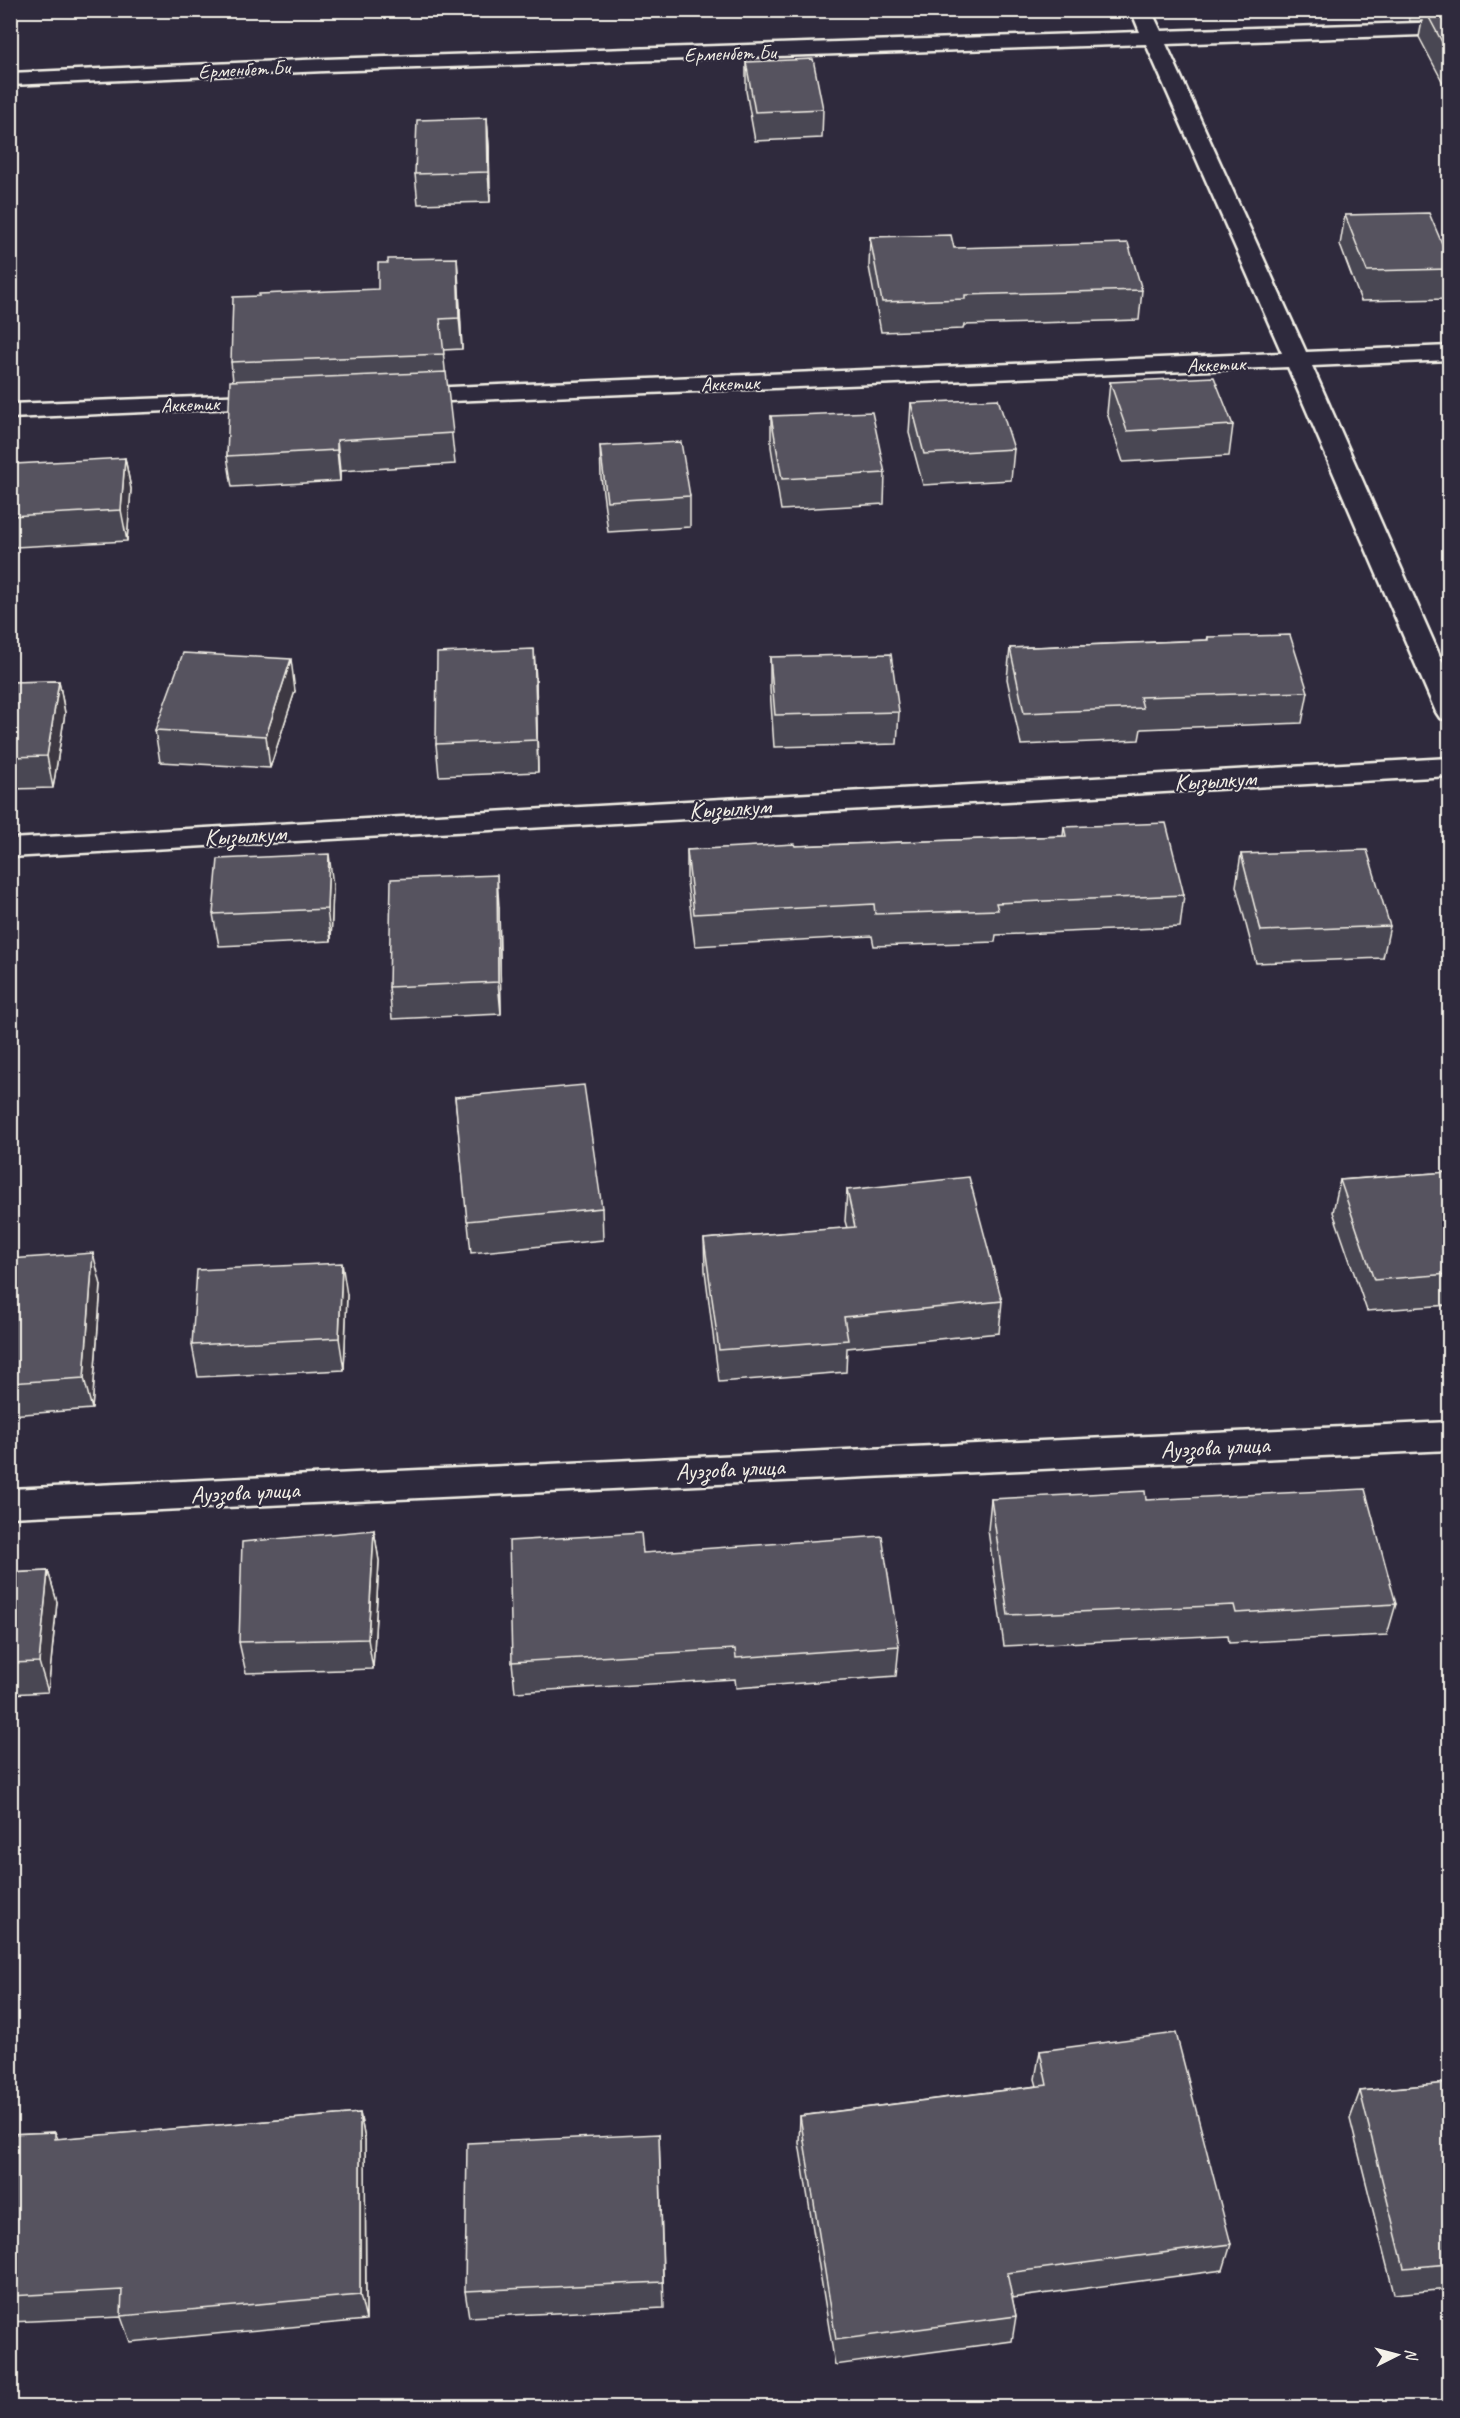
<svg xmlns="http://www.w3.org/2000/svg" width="1460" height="2418" font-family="Caveat,sans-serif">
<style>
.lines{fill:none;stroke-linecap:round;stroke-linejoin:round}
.minor-casing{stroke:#f4f1e8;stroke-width:5}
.tertiary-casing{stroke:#f4f1e8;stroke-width:5}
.minor{fill:#2f2a3d;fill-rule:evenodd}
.tertiary{fill:#2f2a3d;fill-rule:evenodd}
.wall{fill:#4a4752;stroke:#f4f1e8;stroke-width:1.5}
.shaded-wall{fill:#3c3942;stroke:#f4f1e8;stroke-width:1.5}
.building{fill:#56525f;stroke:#f4f1e8;stroke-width:1.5}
.labels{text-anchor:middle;stroke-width:4.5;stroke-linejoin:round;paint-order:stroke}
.far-street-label{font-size:20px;fill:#f4f1e8;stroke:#2f2a3d}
.street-label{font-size:24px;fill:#f4f1e8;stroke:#2f2a3d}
</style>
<rect width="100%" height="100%" fill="#2f2a3d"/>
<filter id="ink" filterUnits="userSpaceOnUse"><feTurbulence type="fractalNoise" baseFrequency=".0167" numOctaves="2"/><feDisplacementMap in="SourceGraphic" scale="12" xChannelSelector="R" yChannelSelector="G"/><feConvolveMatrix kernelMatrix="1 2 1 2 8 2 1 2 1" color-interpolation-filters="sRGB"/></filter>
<g filter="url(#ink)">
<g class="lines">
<g class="minor-casing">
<g id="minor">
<path d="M1131,10H1151L1161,31L1450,22V34L1166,44L1306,352L1450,346V360L1312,366L1450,679V720L1440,718L1436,712L1288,367L402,403L393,401L390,396L393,391L402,389L1282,353L1146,44L325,71L10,85V73L325,59L1140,32Z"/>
<path d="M273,394L282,396L285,401L282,406L10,418V404Z"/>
<path d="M1450,1422V1450L10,1517V1489Z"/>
</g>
</g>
<g class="tertiary-casing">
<path id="tertiary" d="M1450,758V776L10,857V839Z"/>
</g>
<use href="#minor" class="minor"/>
<use href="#tertiary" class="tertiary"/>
</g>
<g class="wall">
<path d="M1405,10H1449V94L1419,37L1422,21H1410Z"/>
<path d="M746,62L823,109L822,138L755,141L746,91Z"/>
<path d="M487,118L489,147L490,202L418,204L415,174Z"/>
<path d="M1345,215L1449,260V286L1447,299L1361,301L1340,245Z"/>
<path d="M870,237L954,248L1142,290L1139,320L964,325L963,329L881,332L869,267Z"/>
<path d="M457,258L462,349L443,350L455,464L340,471V481L232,487L227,456L233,381L231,362Z"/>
<path d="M1110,382L1233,425L1229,456L1123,462L1107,413Z"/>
<path d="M911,403L1014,449L1011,480L923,485L909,433Z"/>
<path d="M771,416L885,473L884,504L781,510L771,447Z"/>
<path d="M600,446L690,496V527L608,532L601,477Z"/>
<path d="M125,458L131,489L127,541L15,547L10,526V500Z"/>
<path d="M1208,637L1308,692L1302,723L1141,729L1139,740L1021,745L1007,679L1010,648L1207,640Z"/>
<path d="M770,657L899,712L897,744L774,747L770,689Z"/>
<path d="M536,680L538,772L439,776L436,744Z"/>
<path d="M59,681L65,713L53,788L10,789V682Z"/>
<path d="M295,691L270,768L160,762L155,730Z"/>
<path d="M1064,827L1184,895L1180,927L996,935L995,942L874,946L872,936L695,946L687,882V850L1063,836Z"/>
<path d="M1241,854L1390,926L1383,958L1256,963L1236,886Z"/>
<path d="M333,886L331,941L219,946L213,914Z"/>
<path d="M499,907L501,1014L392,1019L389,987Z"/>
<path d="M455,1097L602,1208L603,1240L471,1253Z"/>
<path d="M1449,1172V1305L1367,1311L1333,1212L1340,1180Z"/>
<path d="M847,1190L1002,1301L999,1333L847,1348L846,1372L719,1382L705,1271L704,1239L847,1228L845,1221Z"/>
<path d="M10,1259L101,1285L92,1409L10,1415Z"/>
<path d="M347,1295L344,1370L198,1377L192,1345Z"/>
<path d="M991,1499L1146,1500L1396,1604L1387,1635L1229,1643L1228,1635L1004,1646L988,1530Z"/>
<path d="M374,1530L379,1561L373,1669L246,1673L239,1642Z"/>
<path d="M643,1553L899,1646L896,1676L736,1688L735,1679L515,1692L512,1662Z"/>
<path d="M48,1571L57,1602L48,1692L10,1694V1573Z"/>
<path d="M1040,2051L1231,2244L1223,2270L1012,2298L1016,2316L1012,2341L835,2365L799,2143L800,2116L1037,2086L1035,2079Z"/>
<path d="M1449,2083V2289L1394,2294L1350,2119L1360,2091Z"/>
<path d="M360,2113L365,2140L366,2320L130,2342L121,2317L10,2322V2134L55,2132L58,2139Z"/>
<path d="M659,2134L664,2308L469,2317L465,2291Z"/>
</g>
<g class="shaded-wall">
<path d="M487,118L489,147L490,202L488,172Z"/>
<path d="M457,258L459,288L462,349L459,318Z"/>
<path d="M337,440L340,471V481L337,450Z"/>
<path d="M125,458L131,489L127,541L121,510Z"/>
<path d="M534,649L536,680L538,772L537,740Z"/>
<path d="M291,659L295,691L270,768L266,736Z"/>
<path d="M59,681L65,713L53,788L47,756Z"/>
<path d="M329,854L333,886L331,941L327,909Z"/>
<path d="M497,875L499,907L501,1014L498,982Z"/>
<path d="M93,1253L101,1285L92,1409L84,1378Z"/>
<path d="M342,1263L347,1295L344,1370L339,1338Z"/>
<path d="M374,1530L379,1561L373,1669L368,1639Z"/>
<path d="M48,1571L57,1602L48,1692L39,1662Z"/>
<path d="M360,2113L365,2140L366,2320L360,2295Z"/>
</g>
<g class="building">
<path d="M1425,10H1449V55Z"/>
<path d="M813,59L823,109L755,112L746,62Z"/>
<path d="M487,118L488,172L415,174L417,120Z"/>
<path d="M1429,213L1449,260V269L1367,271L1345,215Z"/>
<path d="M951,235L954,248L1128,243L1142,290L965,295V299L882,302L870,237Z"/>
<path d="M457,258L459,318L440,319L444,354L231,362L233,297L259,296V294L378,289V263H388V259Z"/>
<path d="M446,372L453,433L337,440V450L227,456L230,381Z"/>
<path d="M1214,377L1233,425L1127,431L1110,382Z"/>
<path d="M998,399L1014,449L924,454L911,403Z"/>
<path d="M872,412L885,473L782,479L771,416Z"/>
<path d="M681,442L690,496L607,501L600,446Z"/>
<path d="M125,458L121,510L10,516V500L15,464Z"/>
<path d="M1290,635L1308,692L1140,697L1143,708L1024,713L1010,648L1208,640V637Z"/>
<path d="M534,649L537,740L436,744L437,653Z"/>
<path d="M183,653L291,659L266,736L155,730Z"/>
<path d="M891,654L899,712L775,715L770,657Z"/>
<path d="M59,681L47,756L10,757V682Z"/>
<path d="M1166,823L1184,895L996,903L998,910L875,914L874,904L694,914L687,850L794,844L795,846L1066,836L1064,827Z"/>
<path d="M1367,850L1390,926L1261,931L1241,854Z"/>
<path d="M329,854L327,909L213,914L218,859Z"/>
<path d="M497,875L498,982L389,987L391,879Z"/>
<path d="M584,1085L602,1208L467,1221L455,1097Z"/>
<path d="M1449,1172V1274L1374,1280L1340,1180Z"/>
<path d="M969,1177L1002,1301L844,1317L848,1340L719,1350L704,1239L855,1227L847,1190Z"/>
<path d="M93,1253L84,1378L10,1383V1259Z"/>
<path d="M342,1263L339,1338L192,1345L197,1270Z"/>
<path d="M1365,1489L1396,1604L1236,1613L1234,1605L1008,1615L991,1499L1145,1491L1146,1500Z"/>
<path d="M374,1530L368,1639L239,1642L242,1542Z"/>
<path d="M641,1533L643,1553L882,1536L899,1646L736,1658L735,1649L512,1662L509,1541Z"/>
<path d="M48,1571L39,1662L10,1663V1573Z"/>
<path d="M1176,2033L1231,2244L1007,2273L1016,2316L836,2340L800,2116L1047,2085L1040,2051Z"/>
<path d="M1449,2083V2264L1404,2268L1360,2091Z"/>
<path d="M360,2113V2295L121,2316L122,2290L10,2296V2134L55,2132V2139Z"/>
<path d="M659,2134L663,2282L465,2291L467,2143Z"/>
</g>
</g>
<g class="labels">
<g class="far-street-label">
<text transform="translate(730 53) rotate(-2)" y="7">Ерменбет Би</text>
<text transform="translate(244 69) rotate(-3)" y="7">Ерменбет Би</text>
<text transform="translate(1216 364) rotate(-2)" y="7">Аккетик</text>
<text transform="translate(730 383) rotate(-2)" y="7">Аккетик</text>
<text transform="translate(190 404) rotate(-2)" y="7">Аккетик</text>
</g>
<g class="street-label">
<text transform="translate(1215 780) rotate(-3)" y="8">Кызылкум</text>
<text transform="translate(730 808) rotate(-3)" y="8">Кызылкум</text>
<text transform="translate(245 835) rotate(-3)" y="8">Кызылкум</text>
<text transform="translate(1215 1447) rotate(-3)" y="8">Ауэзова улица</text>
<text transform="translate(730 1469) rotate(-3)" y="8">Ауэзова улица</text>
<text transform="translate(245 1492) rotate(-3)" y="8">Ауэзова улица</text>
</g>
</g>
<rect width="1460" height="2418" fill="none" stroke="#2f2a3d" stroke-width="36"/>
<rect x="18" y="18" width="1424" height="2382" fill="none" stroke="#f4f1e8" stroke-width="2" filter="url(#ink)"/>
<g transform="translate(1397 2355) rotate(84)" stroke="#2f2a3d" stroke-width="4.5" paint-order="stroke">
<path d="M0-4.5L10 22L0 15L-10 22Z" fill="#f4f1e8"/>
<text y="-9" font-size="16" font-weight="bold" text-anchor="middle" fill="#f4f1e8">N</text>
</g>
</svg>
